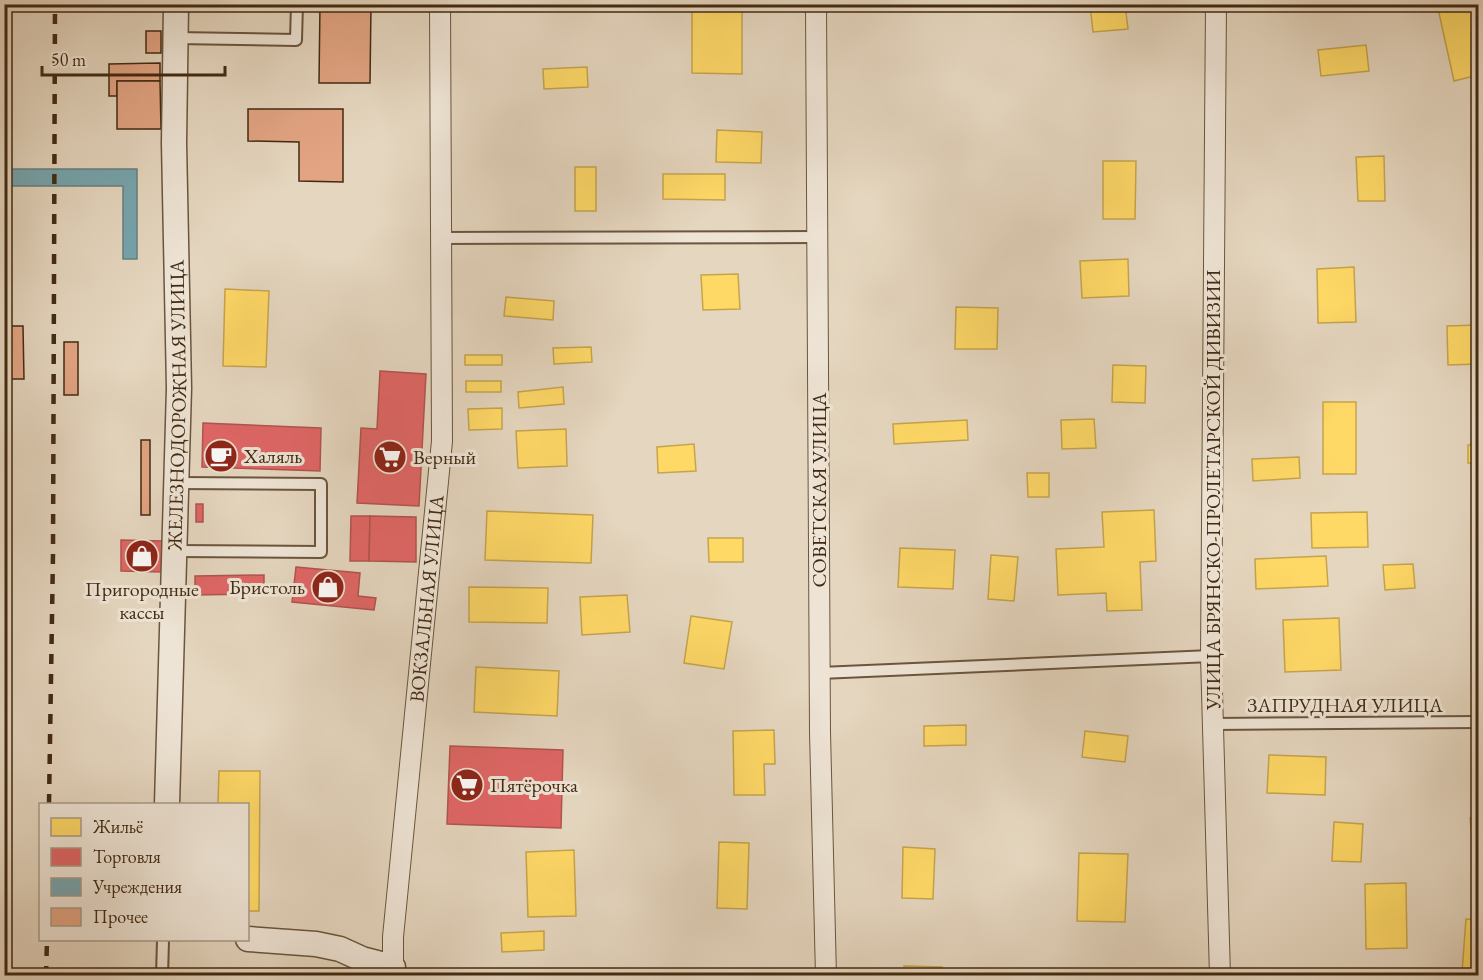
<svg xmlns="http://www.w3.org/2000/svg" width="1483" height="980" font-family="'EB Garamond',serif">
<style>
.homes{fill:#ffd966;stroke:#c6a44d;stroke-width:1.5}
.shops{fill:#e06666;stroke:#b1544d;stroke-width:1.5}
.public{fill:#76a5af;stroke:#668080;stroke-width:1.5}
.building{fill:#e2a483;stroke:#422a12;stroke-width:1.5}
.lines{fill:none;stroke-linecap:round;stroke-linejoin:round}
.service-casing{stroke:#6b553d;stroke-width:14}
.minor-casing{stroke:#6b553d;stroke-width:22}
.tertiary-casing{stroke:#6b553d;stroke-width:27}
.service{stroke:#eee4d5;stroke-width:10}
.minor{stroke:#eee4d5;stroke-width:20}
.tertiary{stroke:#eee4d5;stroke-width:24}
.rail{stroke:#422a12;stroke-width:4.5;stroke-dasharray:10 10;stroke-linecap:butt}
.labels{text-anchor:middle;stroke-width:6;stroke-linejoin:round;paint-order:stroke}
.street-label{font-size:20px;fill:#422a12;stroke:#eee4d5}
.poi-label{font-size:20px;fill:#422a12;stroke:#eee4d5;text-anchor:start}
</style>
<rect width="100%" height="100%" fill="#e5d6bf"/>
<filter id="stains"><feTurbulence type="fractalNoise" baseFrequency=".00333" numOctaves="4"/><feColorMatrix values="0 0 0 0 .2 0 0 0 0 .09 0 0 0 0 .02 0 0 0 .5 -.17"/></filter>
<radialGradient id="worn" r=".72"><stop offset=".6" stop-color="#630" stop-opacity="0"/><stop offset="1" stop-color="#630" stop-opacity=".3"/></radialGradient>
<g class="homes">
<path d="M1090,4H1125L1128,29L1093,32Z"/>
<path d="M1437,4H1477L1478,75L1454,81Z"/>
<path d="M692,10H742V74L692,73Z"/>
<path d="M1366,45L1369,71L1321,76L1318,50Z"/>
<path d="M587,67L588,87L544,89L543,69Z"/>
<path d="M717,130L762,132L761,163L716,162Z"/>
<path d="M1384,156L1385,201H1358L1356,157Z"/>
<path d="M1103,161H1136L1135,219H1103Z"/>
<rect x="575" y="167" width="21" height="44"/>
<path d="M663,174H725V200L663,199Z"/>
<path d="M1128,259L1129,296L1082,298L1080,261Z"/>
<path d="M1354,267L1356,322L1318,323L1317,269Z"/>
<path d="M738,274L740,309L703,310L701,275Z"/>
<path d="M225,289L269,291L266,367L223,366Z"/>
<path d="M506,297L554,301L553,320L504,316Z"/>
<path d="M956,307L998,308L997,349H955Z"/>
<path d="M1478,325V364L1448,365L1447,326Z"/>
<path d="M591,347L592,362L554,364L553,348Z"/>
<rect x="465" y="355" width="37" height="10"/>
<path d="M1113,365L1146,366L1145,403L1112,402Z"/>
<rect x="466" y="381" width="35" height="11"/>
<path d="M563,387L564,404L519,408L518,392Z"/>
<rect x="1323" y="402" width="33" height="72"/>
<path d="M502,408V429L469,430L468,409Z"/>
<path d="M1094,419L1096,448L1062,449L1061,420Z"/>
<path d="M967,420L968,440L894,444L893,424Z"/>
<path d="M566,429L567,466L518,468L516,431Z"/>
<path d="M694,444L696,471L658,473L657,447Z"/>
<rect x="1468" y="445" width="10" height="18"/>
<path d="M1299,457L1300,478L1253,481L1252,459Z"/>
<path d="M1027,473H1049V497H1028Z"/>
<path d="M1154,510L1156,561L1140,562L1142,610L1107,611L1106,593L1058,595L1056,549L1104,547L1102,512Z"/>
<path d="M487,511L593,515L591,563L485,560Z"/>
<path d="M1367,512L1368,547L1312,548L1311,513Z"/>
<path d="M708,538H743V562H709Z"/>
<path d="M900,548L955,550L953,589L898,587Z"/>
<path d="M991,555L1018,557L1014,601L988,599Z"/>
<path d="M1326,556L1328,586L1256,589L1255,559Z"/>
<path d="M1413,564L1415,588L1385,590L1383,565Z"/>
<path d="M469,587L548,588L547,623L469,622Z"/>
<path d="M627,595L630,632L582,635L580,597Z"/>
<path d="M1475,607H1478V661H1472Z"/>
<path d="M691,616L732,622L724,669L684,663Z"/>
<path d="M1339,618L1341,670L1285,672L1283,620Z"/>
<path d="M476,667L559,671L557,716L474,712Z"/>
<path d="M966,725V745L924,746V726Z"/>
<path d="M774,730L775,764H764L765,795H734L733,731Z"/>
<path d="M1085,731L1128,736L1125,762L1082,757Z"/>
<path d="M1269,755L1326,757L1325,795L1267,793Z"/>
<path d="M219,771H260L259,911H248V804H218Z"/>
<path d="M1478,817V857H1474L1470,818Z"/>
<path d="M1334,822L1363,824L1361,862L1332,861Z"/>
<path d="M719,842L749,843L747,909L717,908Z"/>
<path d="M903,847L935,849L933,899L902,898Z"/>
<path d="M574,850L576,916L528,917L526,852Z"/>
<path d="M1079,853L1128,854L1125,922L1077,921Z"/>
<path d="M1406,883L1407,948L1366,949L1365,884Z"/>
<path d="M1466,919L1478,920V974L1462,972Z"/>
<path d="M544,931V950L502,952L501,933Z"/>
<path d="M904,966L942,967L941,976H904Z"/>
</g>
<g class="shops">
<path d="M380,371L426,374L419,506L357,503L361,428L377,429Z"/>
<path d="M203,423L321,428L320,471L202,467Z"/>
<rect x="196" y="504" width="7" height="18"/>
<path d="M351,516H370L369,561H350Z"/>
<path d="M370,516L416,517V562L369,561Z"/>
<path d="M121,540L162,541V572L121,571Z"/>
<path d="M296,567L360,573L358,596L376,598L374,610L292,602Z"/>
<path d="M264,575V594L195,595V576Z"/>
<path d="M450,746L563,750L561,828L447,824Z"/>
</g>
<path class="public" d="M4,169H137V259H123V186H4Z"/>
<g class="building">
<path d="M320,4H371L370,83H319Z"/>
<rect x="146" y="31" width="15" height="22"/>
<path d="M160,63V81H117V96H109V64Z"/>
<path d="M117,81H160L161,129H117Z"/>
<path d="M248,109H343V182L299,181V142L248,141Z"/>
<path d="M10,326H23L24,379H10Z"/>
<rect x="64" y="342" width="14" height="53"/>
<rect x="141" y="440" width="9" height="75"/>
</g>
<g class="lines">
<g class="service-casing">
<g id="service">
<path d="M176,38L296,40L297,4"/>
<path d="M441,238L817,237"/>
<path d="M175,551L321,552V484L177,483"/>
<path d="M820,673L1211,656"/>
<path d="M1212,724L1478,722"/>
<path d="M162,976L163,940"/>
</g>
</g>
<g class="minor-casing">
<g id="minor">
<path d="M816,4L820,732L826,976"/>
<path d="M1216,4L1211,656L1220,976"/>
<path id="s1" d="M393,967V937L442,441L440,4"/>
</g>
</g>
<g class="tertiary-casing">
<g id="tertiary">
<path id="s2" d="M167,804L179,388L174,143L176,4"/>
<path d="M248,939L316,944L340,949L362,959L393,967V976"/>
</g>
</g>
<use href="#service" class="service"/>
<use href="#minor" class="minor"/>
<use href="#tertiary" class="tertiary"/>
<g class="rail">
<path d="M49,804L53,554L55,4"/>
<path d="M46,976L47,940"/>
</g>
</g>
<defs>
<g id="cafe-disc" transform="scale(1.725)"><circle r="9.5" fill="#8f2418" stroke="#eee4d5"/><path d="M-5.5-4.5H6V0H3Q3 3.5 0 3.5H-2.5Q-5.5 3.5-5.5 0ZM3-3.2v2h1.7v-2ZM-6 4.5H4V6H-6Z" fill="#fff"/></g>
<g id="supermarket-disc" transform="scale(1.725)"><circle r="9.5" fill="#8f2418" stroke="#eee4d5"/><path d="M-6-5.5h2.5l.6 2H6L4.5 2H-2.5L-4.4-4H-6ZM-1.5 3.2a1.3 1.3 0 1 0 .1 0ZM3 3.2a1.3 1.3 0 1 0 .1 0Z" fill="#fff"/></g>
<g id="shop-disc" transform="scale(1.725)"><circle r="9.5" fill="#8f2418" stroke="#eee4d5"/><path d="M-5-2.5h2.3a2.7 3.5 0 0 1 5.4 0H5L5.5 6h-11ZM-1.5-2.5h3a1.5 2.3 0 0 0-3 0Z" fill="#fff"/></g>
</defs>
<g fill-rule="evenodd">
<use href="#cafe-disc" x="221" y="456"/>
<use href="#supermarket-disc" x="390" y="457"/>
<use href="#shop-disc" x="142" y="556"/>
<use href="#shop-disc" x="328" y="587"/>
<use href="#supermarket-disc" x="467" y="785"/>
</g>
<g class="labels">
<g class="street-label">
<text dy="7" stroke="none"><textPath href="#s2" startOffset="399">ЖЕЛЕЗНОДОРОЖНАЯ УЛИЦА</textPath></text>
<text transform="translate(819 490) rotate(-90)" y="7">СОВЕТСКАЯ УЛИЦА</text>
<text transform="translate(1213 490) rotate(-90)" y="7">УЛИЦА БРЯНСКО-ПРОЛЕТАРСКОЙ ДИВИЗИИ</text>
<text dy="7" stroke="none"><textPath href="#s1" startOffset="370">ВОКЗАЛЬНАЯ УЛИЦА</textPath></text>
<text x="1345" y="712">ЗАПРУДНАЯ УЛИЦА</text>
</g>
<g class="poi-label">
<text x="244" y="463">Халяль</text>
<text x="413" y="464">Верный</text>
<text x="305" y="594" text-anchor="end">Бристоль</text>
<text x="142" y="596" text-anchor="middle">Пригородные<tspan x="142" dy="23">кассы</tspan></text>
<text x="490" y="792">Пятёрочка</text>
</g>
</g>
<rect width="1483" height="980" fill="none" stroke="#e5d6bf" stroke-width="24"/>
<rect x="6" y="6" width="1471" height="968" fill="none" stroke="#422a12" stroke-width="3"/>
<rect x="12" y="12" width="1459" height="956" fill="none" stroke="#422a12" stroke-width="1.5"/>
<rect x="39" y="803" width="210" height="138" fill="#eee4d5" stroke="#a99a87" stroke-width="1.5"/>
<rect x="51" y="818" width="30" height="18" fill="#ffd966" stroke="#a99a87" stroke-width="1.5"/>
<text x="93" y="833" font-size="18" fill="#422a12">Жильё</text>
<rect x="51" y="848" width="30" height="18" fill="#e06666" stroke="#a99a87" stroke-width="1.5"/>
<text x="93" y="863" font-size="18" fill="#422a12">Торговля</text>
<rect x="51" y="878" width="30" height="18" fill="#76a5af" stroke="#a99a87" stroke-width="1.5"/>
<text x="93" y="893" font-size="18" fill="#422a12">Учреждения</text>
<rect x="51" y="908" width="30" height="18" fill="#e2a483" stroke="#a99a87" stroke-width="1.5"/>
<text x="93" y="923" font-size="18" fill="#422a12">Прочее</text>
<path d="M42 66v9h183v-9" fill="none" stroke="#422a12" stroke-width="3"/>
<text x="51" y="66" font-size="18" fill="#422a12" stroke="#eee4d5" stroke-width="4.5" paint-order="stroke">50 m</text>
<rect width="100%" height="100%" filter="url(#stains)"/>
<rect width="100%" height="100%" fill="url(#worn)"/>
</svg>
